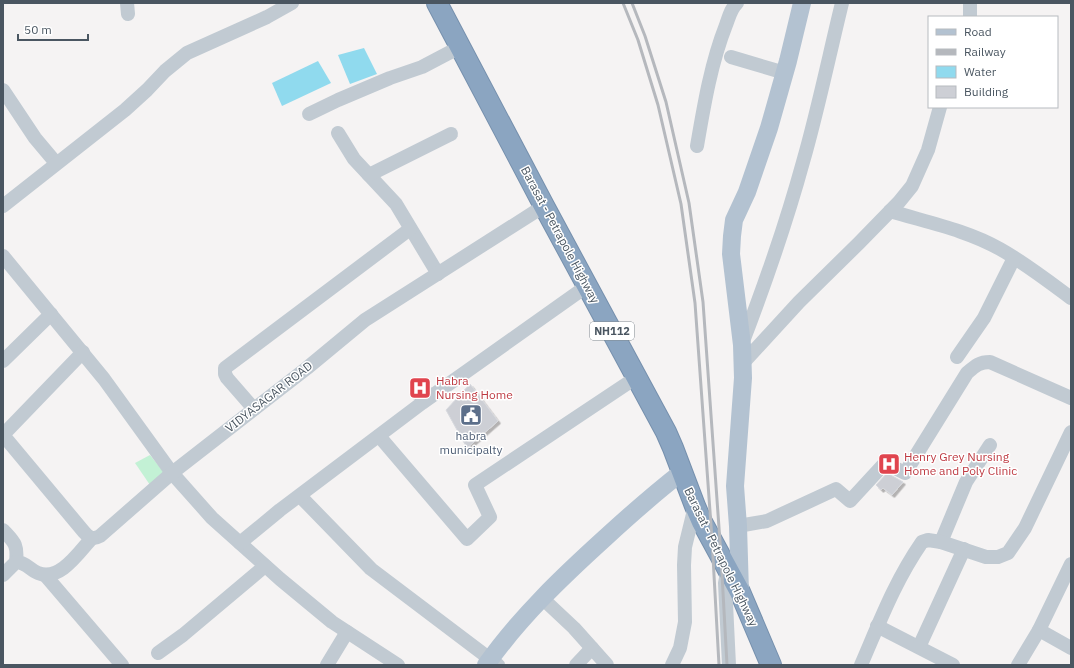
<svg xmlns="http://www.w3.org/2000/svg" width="1074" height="668" font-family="'IBM Plex Sans',sans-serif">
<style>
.green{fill:#c3f1d5}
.water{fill:#90daee}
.building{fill:#cdcfd5;stroke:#d7d9de;filter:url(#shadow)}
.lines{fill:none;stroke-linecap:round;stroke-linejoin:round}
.highway-casing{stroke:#7690ad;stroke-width:22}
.minor{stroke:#c1cad2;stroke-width:14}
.major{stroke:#b3c2d1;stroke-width:18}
.highway{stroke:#8ba5c1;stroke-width:20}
.rail{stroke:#b5b8bd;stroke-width:3}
.labels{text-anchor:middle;stroke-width:3;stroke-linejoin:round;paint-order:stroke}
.shield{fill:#fff;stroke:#808990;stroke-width:1}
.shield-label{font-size:11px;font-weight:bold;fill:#4a5661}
.street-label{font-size:12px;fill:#4a5661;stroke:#fff}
.health-label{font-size:12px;fill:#be3a42;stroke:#fff;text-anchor:start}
.service-label{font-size:12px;fill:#4e5e75;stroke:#fff}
</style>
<defs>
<filter id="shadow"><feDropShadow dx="2.5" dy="2.5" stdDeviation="0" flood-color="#0004"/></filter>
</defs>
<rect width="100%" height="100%" fill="#f5f3f3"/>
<path class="green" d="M150,455L166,475L150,485L135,463Z"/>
<g class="water">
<path d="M364,48L377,74L350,84L338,55Z"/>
<path d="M318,61L331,83L282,106L272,83Z"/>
</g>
<g class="building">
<path d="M420,377L430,387L414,399L410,394L415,389L411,385Z"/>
<path d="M470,384L498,421L467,448L446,410Z"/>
<path d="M887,473L903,482L892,495L883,488L881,490L876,485Z"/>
</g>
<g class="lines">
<g class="highway-casing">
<path id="highway" d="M437,3L544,206L666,432L673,448L695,506L702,522L740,592L771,665"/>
</g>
<g class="minor">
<path d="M127,3L128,14"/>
<path d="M970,3V17"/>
<path d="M731,57L785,73"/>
<path d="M3,90L35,138L56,163"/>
<path d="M309,114L338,100L390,78L422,67L460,47"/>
<path d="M338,133L354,159L396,204L438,274"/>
<path d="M697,146C704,105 711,63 726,25C729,17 731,8 737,3"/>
<path d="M369,175L451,134"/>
<path d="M3,206L125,110L147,90L165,71L187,53L267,17L292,3"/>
<path d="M890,211C926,222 967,230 1000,249C1025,263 1048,281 1071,298"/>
<path d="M3,256L104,379L172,473L212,518L280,579L332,622L398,665"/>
<path d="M742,344C765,284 786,224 803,162C818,110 829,56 842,3"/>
<path d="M83,352L3,435L84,532C89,538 93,540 100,536L172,473L307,368L365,320L544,206"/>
<path d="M957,357L984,318L1014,258"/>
<path d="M3,361L51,314"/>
<path d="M743,363L799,302L859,243L899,202L912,186L928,150L940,107"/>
<path d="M254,409L227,378L225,374V368L410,229"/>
<path d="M379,436L467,539L490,517L475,485L637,377"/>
<path d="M300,496L371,569L498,665"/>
<path d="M738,526L767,521L836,489L850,501L885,463L905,473L967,373C975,366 979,362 990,362L1071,398"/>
<path d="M3,530C14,542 18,544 16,562"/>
<path d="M941,542L966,482L990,445"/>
<path d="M240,543L280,510L422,403L587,286"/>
<path d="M728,568L725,583L729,665"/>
<path d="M3,575L16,562C26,562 30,570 38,573C60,582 79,552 92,538"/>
<path d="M45,575L122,665"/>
<path d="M542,598L574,628L607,665"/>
<path d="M877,626L953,665"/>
<path d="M1039,630L1071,648"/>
<path d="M919,647L964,549"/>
<path d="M158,653L183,635L265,566"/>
<path d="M327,665L347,632"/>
<path d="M576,665L592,648"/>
<path d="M672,665L680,648L685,622L684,565L685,547L695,506"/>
<path d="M861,665C880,621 895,581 922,542L928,540L941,542L986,557H998L1008,553L1025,528L1071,432"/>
<path d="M1018,665L1039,630L1071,564"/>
</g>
<g class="major">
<path d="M740,592L738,526L735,486L743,378L742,345L731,254L732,236L734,220L747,192L769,128L788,61L802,3"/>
<path d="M486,665C520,617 562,577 605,538C630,515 655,493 682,472"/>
</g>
<use href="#highway" class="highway"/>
<g class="rail">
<path d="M623,3L638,40L658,105L681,204L695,303L712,539L719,665"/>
<path d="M632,3L645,36L666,102L689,203L703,302L721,556L727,665"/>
</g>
</g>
<defs>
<g id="hospital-square" transform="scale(1.15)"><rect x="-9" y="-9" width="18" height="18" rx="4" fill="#e0444e" stroke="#fff"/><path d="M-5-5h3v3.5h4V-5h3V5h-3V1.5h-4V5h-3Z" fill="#fff"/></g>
<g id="civic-square" transform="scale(1.15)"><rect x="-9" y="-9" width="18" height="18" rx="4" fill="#5c6f8a" stroke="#fff"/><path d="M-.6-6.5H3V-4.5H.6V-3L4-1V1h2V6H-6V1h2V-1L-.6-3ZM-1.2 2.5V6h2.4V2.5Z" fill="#fff"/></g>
</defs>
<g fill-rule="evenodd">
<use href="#hospital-square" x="420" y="388"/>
<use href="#civic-square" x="471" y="415"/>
<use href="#hospital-square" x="889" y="464"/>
</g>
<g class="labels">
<rect class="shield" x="590" y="322" width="44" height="18" rx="3"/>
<g class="shield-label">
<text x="612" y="335">NH112</text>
</g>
<g class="street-label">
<text transform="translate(560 235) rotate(62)" y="4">Barasat - Petrapole Highway</text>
<text transform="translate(269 397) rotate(-38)" y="4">VIDYASAGAR ROAD</text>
<text transform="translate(721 557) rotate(64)" y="4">Barasat - Petrapole Highway</text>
</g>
<g class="health-label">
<text x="436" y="385">Habra<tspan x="436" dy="14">Nursing Home</tspan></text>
<text x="904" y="461">Henry Grey Nursing<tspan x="904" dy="14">Home and Poly Clinic</tspan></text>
</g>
<g class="service-label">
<text x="471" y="440">habra<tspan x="471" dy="14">municipalty</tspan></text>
</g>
</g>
<rect width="1074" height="668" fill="none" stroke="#4a5661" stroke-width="8"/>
<rect x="928" y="16" width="130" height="92" fill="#ffffff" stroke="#b7bbc0"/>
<rect x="936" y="29" width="20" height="6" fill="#b3c2d1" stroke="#b7bbc0"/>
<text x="964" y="36" font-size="12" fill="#4a5661">Road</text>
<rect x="936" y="49" width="20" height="6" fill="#b5b8bd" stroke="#b7bbc0"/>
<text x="964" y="56" font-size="12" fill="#4a5661">Railway</text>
<rect x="936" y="66" width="20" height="12" fill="#90daee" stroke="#b7bbc0"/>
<text x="964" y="76" font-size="12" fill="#4a5661">Water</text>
<rect x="936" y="86" width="20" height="12" fill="#cdcfd5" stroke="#b7bbc0"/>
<text x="964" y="96" font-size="12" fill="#4a5661">Building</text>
<path d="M18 34v6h70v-6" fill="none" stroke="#4a5661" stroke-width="2"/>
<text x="24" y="34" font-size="12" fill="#4a5661" stroke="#ffffff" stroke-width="3" paint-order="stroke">50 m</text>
</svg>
